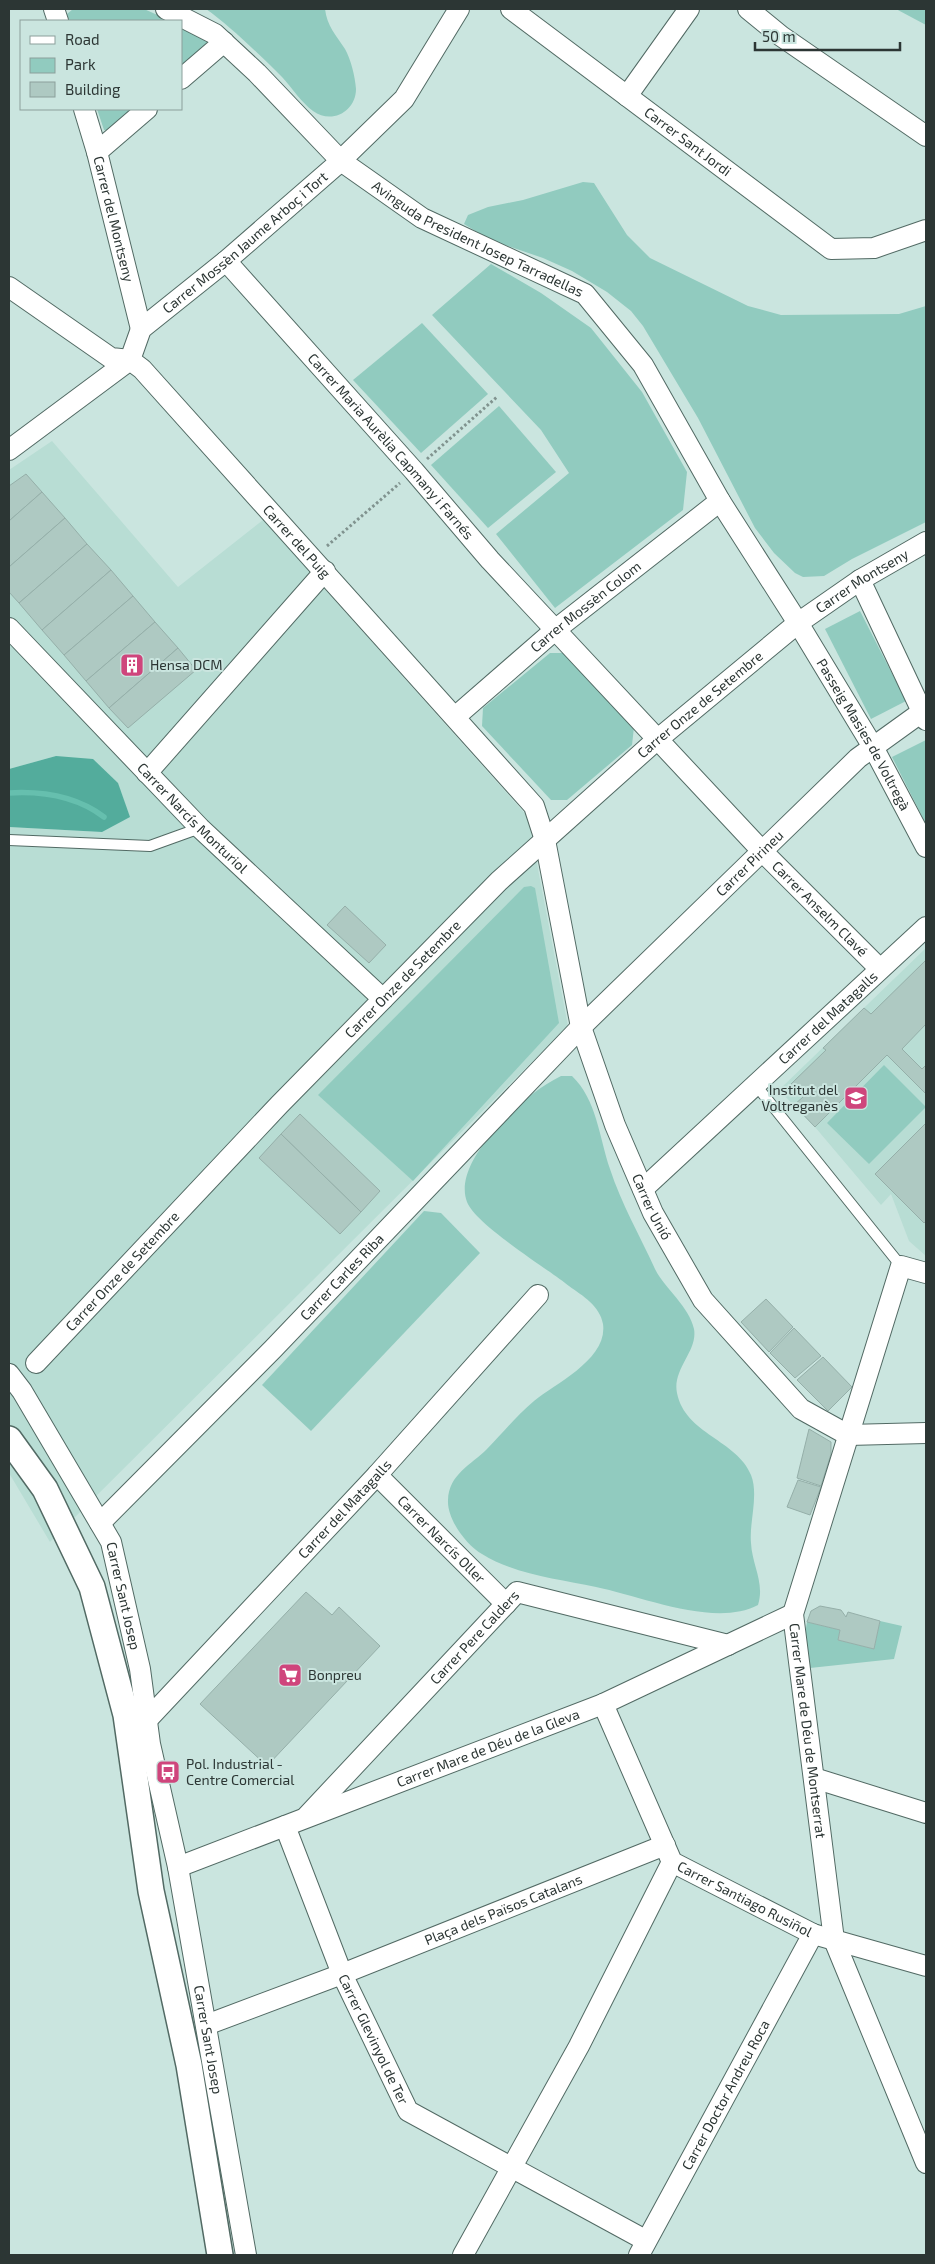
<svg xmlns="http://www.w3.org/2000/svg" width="935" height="2264" font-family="'Exo 2',sans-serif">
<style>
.built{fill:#b8ddd4}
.green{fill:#91cbbf}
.forest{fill:#53ac9c}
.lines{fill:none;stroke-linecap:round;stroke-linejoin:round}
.stream{stroke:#66bfae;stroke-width:5.5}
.building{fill:#aec9c2;stroke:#95afa9}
.service-casing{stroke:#526a64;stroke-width:12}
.minor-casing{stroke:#526a64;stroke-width:22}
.tertiary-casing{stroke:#526a64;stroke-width:28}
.path{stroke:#80938f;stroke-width:3;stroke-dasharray:2.5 2.5;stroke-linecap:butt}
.service{stroke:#fff;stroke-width:10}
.minor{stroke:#fff;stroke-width:20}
.tertiary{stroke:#fff;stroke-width:25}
.labels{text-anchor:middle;stroke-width:4;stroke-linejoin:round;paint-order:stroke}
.street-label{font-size:14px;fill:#2c3634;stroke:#cae5df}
.poi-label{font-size:14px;fill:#2c3634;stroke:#cae5df;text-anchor:start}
</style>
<rect width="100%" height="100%" fill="#cae5df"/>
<g class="built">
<path d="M52,441L178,587L263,520L528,817L568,1026L50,1542L9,1473V827L102,832L56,756L9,769V470Z"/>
<path d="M926,948V1256L909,1241L891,1194L881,1205L815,1127L779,1090Z"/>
</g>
<g class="green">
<path d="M73,9H144L171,21H69L67,14Z"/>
<path d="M206,9H325C327,26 336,35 345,49C351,60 355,76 356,89C356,111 332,125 313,111C302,103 292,88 282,77C262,57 229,25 206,9Z"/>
<path d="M896,9H926V25Z"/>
<path d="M181,26L207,39L209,46L181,71Z"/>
<path d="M97,109H138L113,131L104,130Z"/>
<path d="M583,182L594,183L627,235L650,258L748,306L781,315L899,314L926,306V522L852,559L824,576L803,577L795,573L774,553L755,528L698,418L643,326L631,311L607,292L572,271L543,258L490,240L464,224L468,215L488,207L523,200Z"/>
<path d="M491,264L541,293L591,328L642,392L687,472L683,510L555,608L496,534L569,473L541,430L432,315Z"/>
<path d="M422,323L488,394L421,453L353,380Z"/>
<path d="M499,406L556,472L488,528L431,465Z"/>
<path d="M860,611L906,701L871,719L825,629Z"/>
<path d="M550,653H568L634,727L632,745L567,800H551L482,726L483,708Z"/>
<path d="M926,740V824L892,757Z"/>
<path d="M531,886L535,888L559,1023L413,1181L318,1095L524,887Z"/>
<path d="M884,1065L926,1107L869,1164L827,1123Z"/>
<path d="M561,1076H572C597,1100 599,1137 610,1169C621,1203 640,1236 655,1269C665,1289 689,1306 694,1329C698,1351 672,1369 677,1393C685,1434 737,1440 751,1475C759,1495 749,1522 751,1543C752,1565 765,1583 758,1605C715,1628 641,1596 596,1587C558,1579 516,1575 482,1554C466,1545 447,1519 448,1500C449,1474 471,1465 487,1449C503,1433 516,1416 534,1401C556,1383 608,1359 603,1324C600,1306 583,1296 569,1286C548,1269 476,1225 467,1202C459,1181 474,1156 486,1141C507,1115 531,1091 561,1076Z"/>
<path d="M424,1211L441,1213L480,1253L311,1431L262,1385Z"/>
<path d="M880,1621L902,1626L894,1659L810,1668L805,1634L807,1622L840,1630L838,1640L874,1649Z"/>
</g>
<path class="forest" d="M56,756L93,759L118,783L130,817L102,832L9,827V769Z"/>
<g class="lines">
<path class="stream" d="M9,793C43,791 76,796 104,817"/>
</g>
<g class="building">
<path d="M26,474L42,492L9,521V486Z"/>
<path d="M42,492L65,518L9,567V521Z"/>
<path d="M65,518L87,544L19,603L9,592V567Z"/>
<path d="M87,544L111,570L42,630L19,603Z"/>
<path d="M111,570L133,596L64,655L42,630Z"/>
<path d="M133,596L155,622L86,681L64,655Z"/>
<path d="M155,622L178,648L109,708L86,681Z"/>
<path d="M178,648L196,670L128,728L109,708Z"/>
<path d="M345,906L386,945L369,963L327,925Z"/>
<path d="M926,960V1024L902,1049L922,1069L926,1065V1094L887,1055L815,1127L794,1105L803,1097L791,1084L826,1050L823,1048L864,1008L871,1014Z"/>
<path d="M300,1114L380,1191L361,1212L281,1134Z"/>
<path d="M926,1123V1221L924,1223L875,1174Z"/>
<path d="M281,1134L361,1212L340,1234L259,1158Z"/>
<path d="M766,1299L793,1327L769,1352L741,1322Z"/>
<path d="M794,1328L821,1356L795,1378L770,1353Z"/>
<path d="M823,1357L852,1387L828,1411L797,1380Z"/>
<path d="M809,1429L831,1442V1454L821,1486L797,1478Z"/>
<path d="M798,1480L821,1487L810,1515L787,1507Z"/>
<path d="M306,1592L332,1615L339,1607L380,1646L267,1766L200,1704Z"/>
<path d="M820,1606L841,1610L846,1617L848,1612L880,1621L874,1649L838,1640L840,1630L807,1622L811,1611Z"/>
</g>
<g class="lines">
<g class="service-casing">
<g id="service">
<path d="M9,840L150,846L200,828"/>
<path d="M755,1084L901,1266"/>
</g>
</g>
<g class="minor-casing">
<g id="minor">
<path d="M54,9L58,21"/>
<path id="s1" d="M166,9L215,34L257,73L341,161L422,218L585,294L643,365L720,501L798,623L873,747L926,847"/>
<path id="s2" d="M511,9L831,249L874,248L926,230"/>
<path d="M748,9L781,36L926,136"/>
<path d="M181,79L224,42"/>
<path d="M627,96L689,9"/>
<path id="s3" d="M84,109L97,152L141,329"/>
<path d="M97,152L147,109"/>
<path id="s4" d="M226,261L414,471L490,560L762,851L879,968"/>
<path id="s5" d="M9,287L111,358L130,360L142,369L534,806L545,840L581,1027L615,1125L653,1213L703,1300L801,1409L848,1435L926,1433"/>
<path id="s6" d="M9,450L130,360L141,329L226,261L334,167L404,99L459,9"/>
<path d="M860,580L926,720"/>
<path id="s7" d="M9,628L200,828L383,999"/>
<path id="s8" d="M455,717L555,630L720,501"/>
<path d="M147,773L325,571"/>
<path id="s9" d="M643,1189L926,927"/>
<path id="s10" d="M926,1273L901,1266L793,1614L834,1940L926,2163"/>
<path id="s11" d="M36,1363L279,1105L499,881L652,744L798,623L860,580L926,542"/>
<path id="s12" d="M9,1374L22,1391L111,1542L140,1669L150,1744L178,1867L246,2255"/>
<path id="s13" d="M377,1475L506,1604"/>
<path id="s14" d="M100,1523L273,1349L581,1027L858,758L926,709"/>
<path id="s15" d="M603,1704L672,1862L813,1934L926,1966"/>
<path id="s16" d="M147,1720L377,1475L538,1295"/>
<path d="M814,1778L926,1813"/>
<path id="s17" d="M307,1816L517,1592L728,1645"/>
<path id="s18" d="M285,1826L342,1974L408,2111L645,2240"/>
<path id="s19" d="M178,1867L603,1704L793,1614"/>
<path id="s20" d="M206,2025L342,1974L665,1845"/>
<path d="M463,2255L579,2046L672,1862"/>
<path id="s21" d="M639,2255L813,1934"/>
</g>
</g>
<g class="tertiary-casing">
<path id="tertiary" d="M9,1439L45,1489L92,1587L126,1715L151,1891L189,2065L220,2255"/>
</g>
<g class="path">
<path d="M427,459L498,396"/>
<path d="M327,546L400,483"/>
</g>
<use href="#service" class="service"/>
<use href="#minor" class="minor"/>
<use href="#tertiary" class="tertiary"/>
</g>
<defs>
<g id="building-square" transform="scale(1.25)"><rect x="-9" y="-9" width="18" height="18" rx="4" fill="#cf457c" stroke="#cae5df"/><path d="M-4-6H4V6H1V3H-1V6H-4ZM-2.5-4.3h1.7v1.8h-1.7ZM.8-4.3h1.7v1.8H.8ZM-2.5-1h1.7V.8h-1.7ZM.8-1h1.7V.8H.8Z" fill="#fff"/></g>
<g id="school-square" transform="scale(1.25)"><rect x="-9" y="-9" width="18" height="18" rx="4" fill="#cf457c" stroke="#cae5df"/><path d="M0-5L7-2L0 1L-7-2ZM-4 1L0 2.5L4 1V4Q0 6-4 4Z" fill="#fff"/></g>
<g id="supermarket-square" transform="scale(1.25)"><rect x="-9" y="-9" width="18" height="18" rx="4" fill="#cf457c" stroke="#cae5df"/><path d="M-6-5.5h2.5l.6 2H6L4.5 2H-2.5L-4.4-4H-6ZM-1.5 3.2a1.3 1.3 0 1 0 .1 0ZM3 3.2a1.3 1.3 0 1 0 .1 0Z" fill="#fff"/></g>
<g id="bus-square" transform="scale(1.25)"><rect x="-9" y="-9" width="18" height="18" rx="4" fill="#cf457c" stroke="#cae5df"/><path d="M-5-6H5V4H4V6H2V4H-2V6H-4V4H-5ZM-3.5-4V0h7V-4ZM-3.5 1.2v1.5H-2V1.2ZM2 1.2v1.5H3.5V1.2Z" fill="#fff"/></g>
</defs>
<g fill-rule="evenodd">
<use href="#building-square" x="132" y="665"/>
<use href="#school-square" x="856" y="1098"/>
<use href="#supermarket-square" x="290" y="1675"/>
<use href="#bus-square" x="168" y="1772"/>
</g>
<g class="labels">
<g class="street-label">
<text dy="5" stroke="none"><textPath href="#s2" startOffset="221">Carrer Sant Jordi</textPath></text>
<text dy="5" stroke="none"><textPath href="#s3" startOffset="114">Carrer del Montseny</textPath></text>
<text dy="5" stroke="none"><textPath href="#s1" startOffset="392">Avinguda President Josep Tarradellas</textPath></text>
<text dy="5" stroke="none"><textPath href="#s6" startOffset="319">Carrer Mossèn Jaume Arboç i Tort</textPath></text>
<text dy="5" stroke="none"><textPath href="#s4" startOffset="248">Carrer Maria Aurèlia Capmany i Farnés</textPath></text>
<text dy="5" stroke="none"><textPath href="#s5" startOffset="390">Carrer del Puig</textPath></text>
<text dy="5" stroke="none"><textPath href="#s11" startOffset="1140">Carrer Montseny</textPath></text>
<text dy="5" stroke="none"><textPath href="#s8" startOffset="171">Carrer Mossèn Colom</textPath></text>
<text dy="5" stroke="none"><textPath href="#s11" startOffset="936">Carrer Onze de Setembre</textPath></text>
<text dy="5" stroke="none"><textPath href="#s1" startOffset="1035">Passeig Masies de Voltregà</textPath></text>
<text dy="5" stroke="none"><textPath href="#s7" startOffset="264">Carrer Narcís Monturiol</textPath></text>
<text dy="5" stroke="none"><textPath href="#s14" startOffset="926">Carrer Pirineu</textPath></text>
<text dy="5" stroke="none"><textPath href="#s4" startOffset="879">Carrer Anselm Clavé</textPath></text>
<text dy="5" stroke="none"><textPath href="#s11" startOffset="531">Carrer Onze de Setembre</textPath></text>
<text dy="5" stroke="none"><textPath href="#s9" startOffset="252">Carrer del Matagalls</textPath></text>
<text dy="5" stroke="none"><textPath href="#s5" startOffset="1165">Carrer Unió</textPath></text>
<text dy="5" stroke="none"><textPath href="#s11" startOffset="126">Carrer Onze de Setembre</textPath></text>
<text dy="5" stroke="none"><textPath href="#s14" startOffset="345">Carrer Carles Riba</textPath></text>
<text dy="5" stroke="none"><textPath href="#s16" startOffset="289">Carrer del Matagalls</textPath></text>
<text dy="5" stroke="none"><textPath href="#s13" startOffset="91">Carrer Narcís Oller</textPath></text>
<text dy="5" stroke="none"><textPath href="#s12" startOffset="252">Carrer Sant Josep</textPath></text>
<text dy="5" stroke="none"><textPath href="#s17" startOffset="245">Carrer Pere Calders</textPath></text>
<text dy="5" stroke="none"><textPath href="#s10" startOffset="508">Carrer Mare de Déu de Montserrat</textPath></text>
<text dy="5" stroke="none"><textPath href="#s19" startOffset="332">Carrer Mare de Déu de la Gleva</textPath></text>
<text dy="5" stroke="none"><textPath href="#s15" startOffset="254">Carrer Santiago Rusiñol</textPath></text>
<text dy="5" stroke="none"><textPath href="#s20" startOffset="319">Plaça dels Països Catalans</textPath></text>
<text dy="5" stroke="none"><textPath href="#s12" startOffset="704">Carrer Sant Josep</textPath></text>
<text dy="5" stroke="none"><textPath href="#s18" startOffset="231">Carrer Glevinyol de Ter</textPath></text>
<text dy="5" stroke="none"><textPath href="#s21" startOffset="182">Carrer Doctor Andreu Roca</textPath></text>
</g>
<g class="poi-label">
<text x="150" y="670">Hensa DCM</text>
<text x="838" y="1095" text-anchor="end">Institut del<tspan x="838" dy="16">Voltreganès</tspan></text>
<text x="308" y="1680">Bonpreu</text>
<text x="186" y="1769">Pol. Industrial -<tspan x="186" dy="16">Centre Comercial</tspan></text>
</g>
</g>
<rect width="935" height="2264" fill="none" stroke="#2c3634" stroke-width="20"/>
<rect x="20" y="20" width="162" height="90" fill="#cae5df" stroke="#8b9f9b"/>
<rect x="30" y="36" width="25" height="8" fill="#ffffff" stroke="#8b9f9b"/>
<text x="65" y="45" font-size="15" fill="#2c3634">Road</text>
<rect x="30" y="58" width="25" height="15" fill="#91cbbf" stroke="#8b9f9b"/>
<text x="65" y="70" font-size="15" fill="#2c3634">Park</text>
<rect x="30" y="82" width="25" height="15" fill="#aec9c2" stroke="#8b9f9b"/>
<text x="65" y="95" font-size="15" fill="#2c3634">Building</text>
<path d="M755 42v8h145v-8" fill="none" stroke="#2c3634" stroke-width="2.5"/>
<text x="762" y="42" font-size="15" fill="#2c3634" stroke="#cae5df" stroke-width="4" paint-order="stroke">50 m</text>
</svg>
